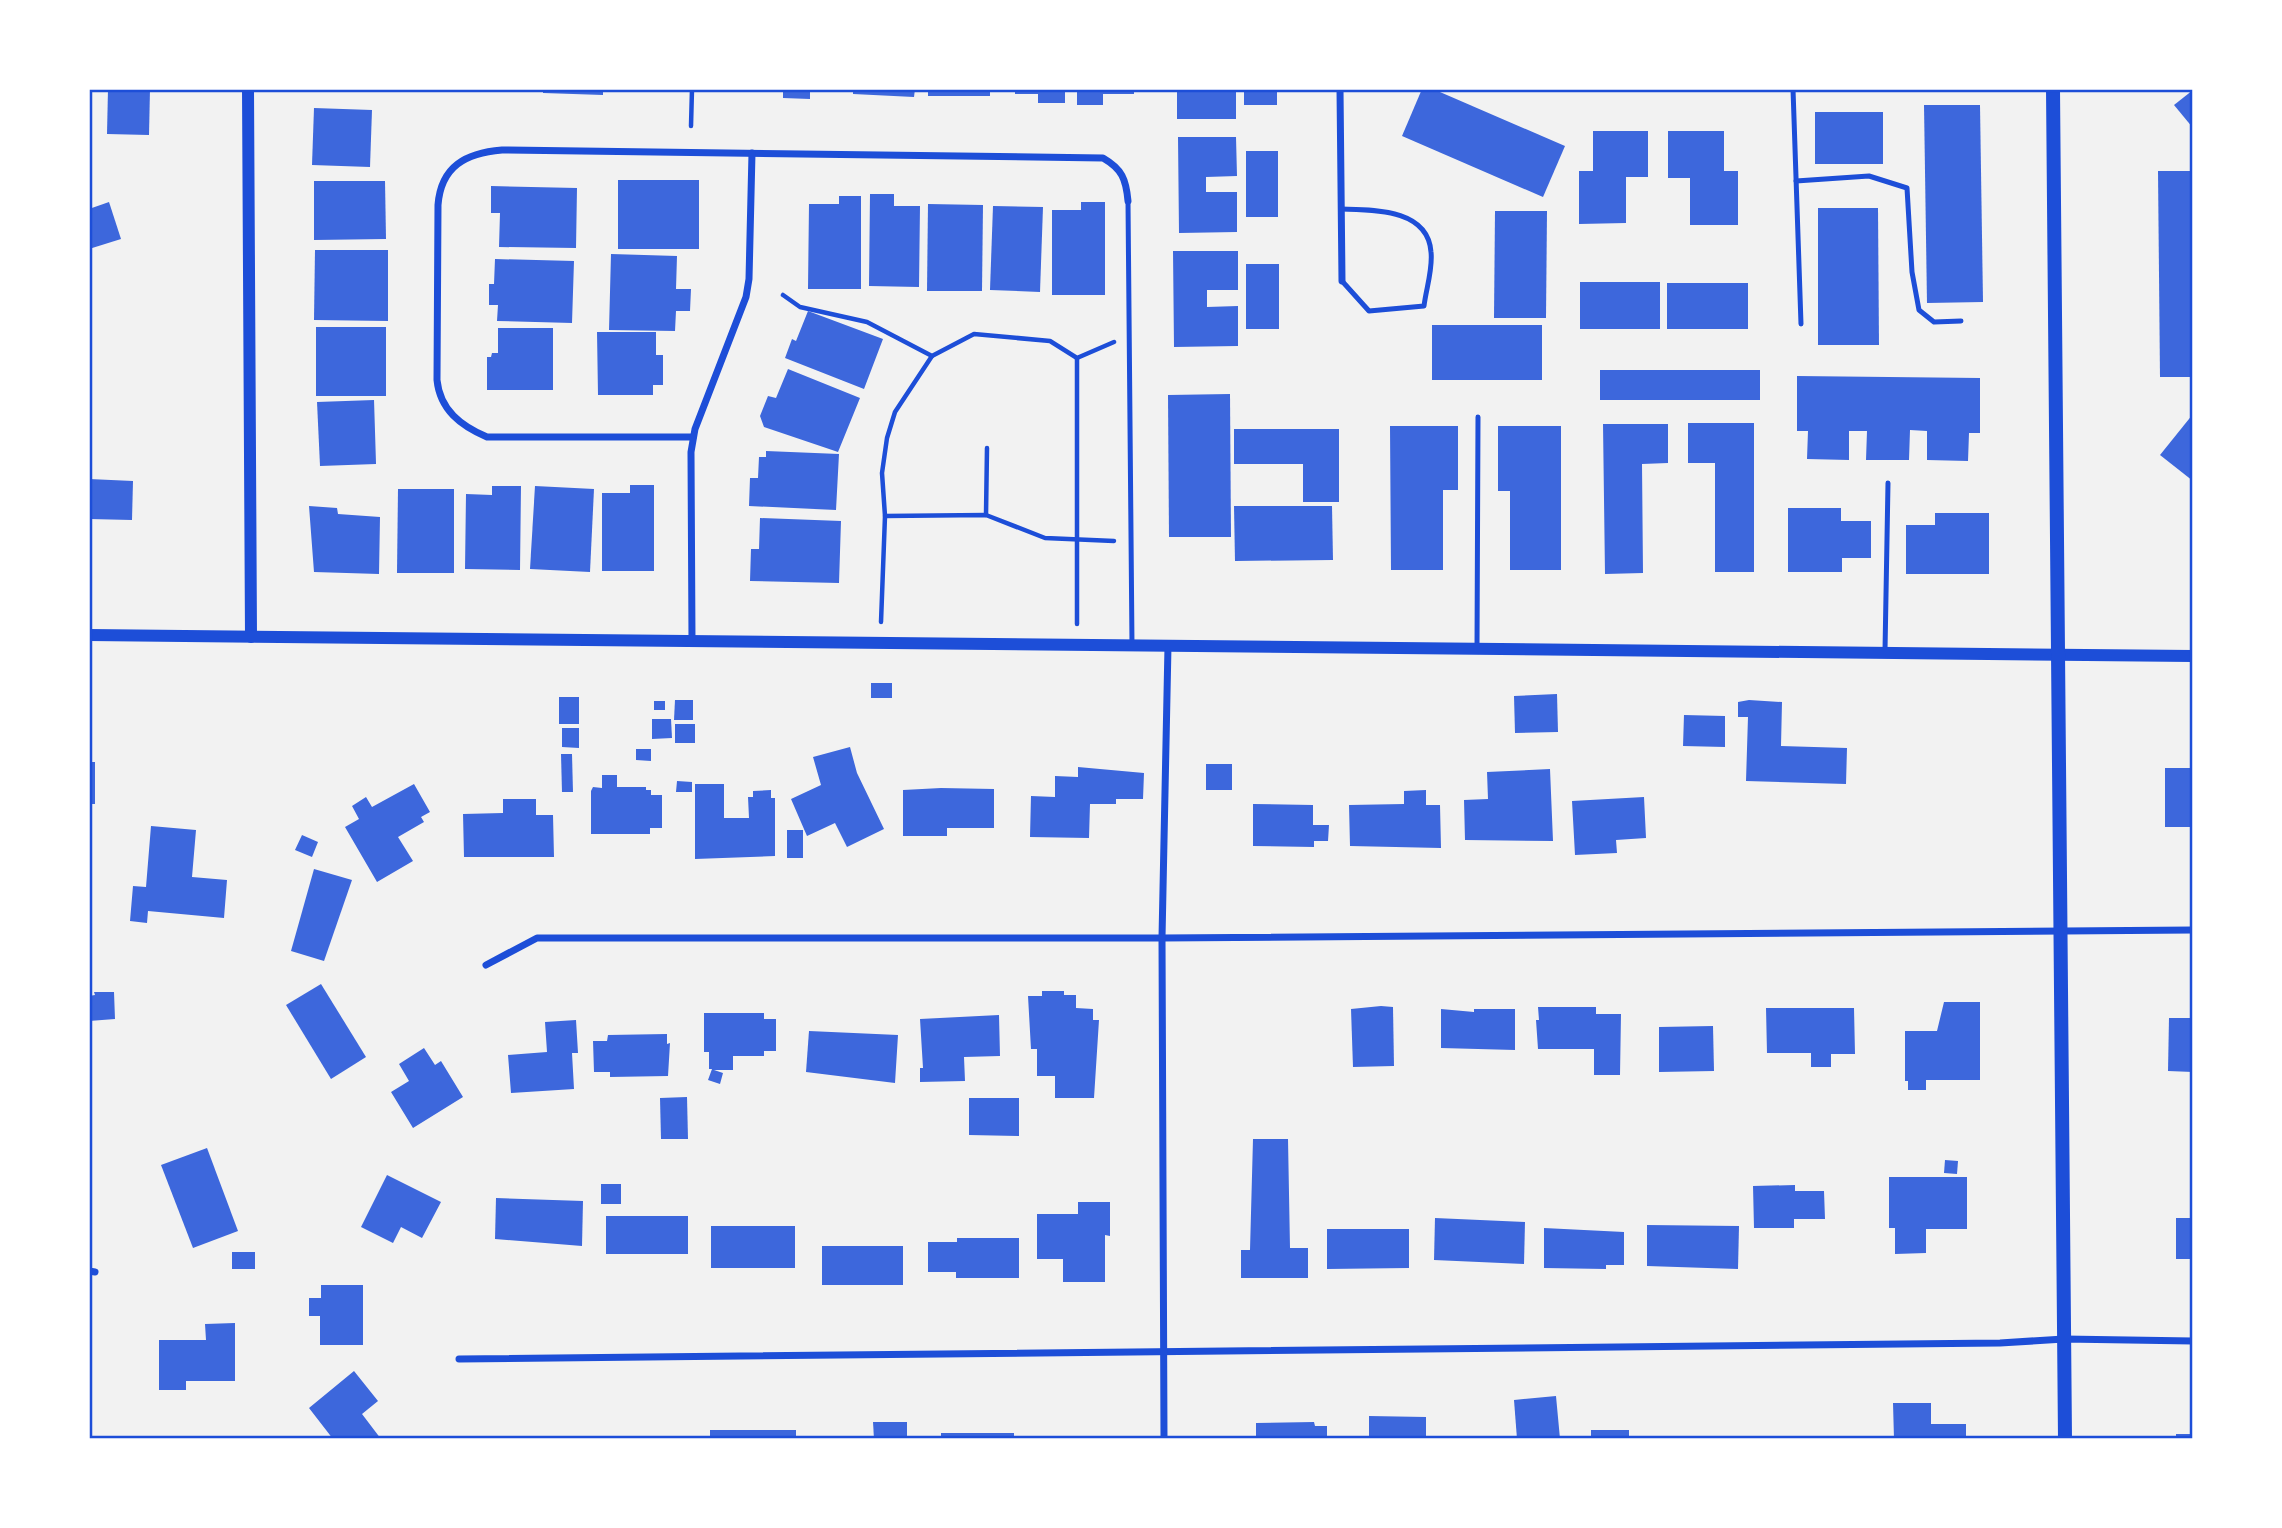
<svg xmlns="http://www.w3.org/2000/svg" width="2282" height="1528" font-family="Poppins,sans-serif">
<style>
.building{fill:#3d67dc}
.lines{fill:none;stroke-linecap:round;stroke-linejoin:round}
.path{stroke:#1d4ed8;stroke-width:4.5}
.service{stroke:#1d4ed8;stroke-width:5}
.minor{stroke:#1d4ed8;stroke-width:7}
.tertiary{stroke:#1d4ed8;stroke-width:12}
.secondary{stroke:#1d4ed8;stroke-width:14}
.neatline{fill:none;stroke:#1d4ed8;stroke-width:2.5}
</style>
<rect width="100%" height="100%" fill="#f2f2f2"/>
<g class="building">
<path d="M108,89H150L149,135L107,134Z"/>
<path d="M543,89H603V95L543,93Z"/>
<path d="M783,89H810V99L783,98Z"/>
<path d="M853,89H915L914,97L853,94Z"/>
<rect x="928" y="89" width="62" height="7"/>
<path d="M1015,89H1065V103H1038V94H1015Z"/>
<path d="M1077,89H1134V94H1103V105H1077Z"/>
<rect x="1177" y="89" width="59" height="30"/>
<rect x="1244" y="89" width="33" height="16"/>
<path d="M1422,89H1433L1565,146L1543,197L1402,136Z"/>
<path d="M2193,90V128L2174,105Z"/>
<path d="M1924,105H1980L1983,302L1927,303Z"/>
<path d="M314,108L372,110L370,167L312,165Z"/>
<rect x="1815" y="112" width="68" height="52"/>
<path d="M1593,131H1648V177H1626V223L1579,224V171H1593Z"/>
<path d="M1668,131H1724V171H1738V225H1690V178H1668Z"/>
<path d="M1178,137H1236L1237,176L1206,177V192H1237V232L1179,233Z"/>
<rect x="1246" y="151" width="32" height="66"/>
<path d="M2158,171H2193V377H2160Z"/>
<rect x="618" y="180" width="81" height="69"/>
<path d="M314,181H385L386,239L314,240Z"/>
<path d="M491,186L577,188L576,248L499,247L500,213H491Z"/>
<path d="M870,194H894V206H920L919,287L869,286Z"/>
<path d="M839,196H861V289H808L809,204H839Z"/>
<path d="M109,202L121,239L89,249V209Z"/>
<path d="M1081,202H1105V295H1052V210H1081Z"/>
<path d="M928,204L983,205L982,291H927Z"/>
<path d="M993,206L1043,207L1040,292L990,290Z"/>
<path d="M1818,208H1878L1879,345H1818Z"/>
<path d="M1495,211H1547L1546,318H1494Z"/>
<path d="M315,250H388V321L314,320Z"/>
<path d="M1173,251H1238V290H1207V307L1238,306V346L1174,347Z"/>
<path d="M611,254L677,256L676,289H691L690,311H676L675,331L609,330Z"/>
<path d="M495,259L574,261L572,323L497,321L498,305H489V284H494Z"/>
<rect x="1246" y="264" width="33" height="65"/>
<rect x="1580" y="282" width="80" height="47"/>
<rect x="1667" y="283" width="81" height="46"/>
<path d="M808,311L883,339L864,389L785,358L792,339L796,341Z"/>
<rect x="1432" y="325" width="110" height="55"/>
<rect x="316" y="327" width="70" height="69"/>
<path d="M498,328H553V390H487V357H491L492,353H498Z"/>
<path d="M597,332H656V355H663V385H653V395H598Z"/>
<path d="M788,369L860,398L838,452L764,427L760,416L768,396L776,398Z"/>
<rect x="1600" y="370" width="160" height="30"/>
<path d="M1797,376L1980,378V433H1969L1968,461L1927,460V431L1910,430L1909,460H1866L1867,431H1849V460L1807,459L1808,431H1797Z"/>
<path d="M1230,394L1231,537H1169L1168,395Z"/>
<path d="M374,400L376,464L320,466L317,402Z"/>
<path d="M2193,414V481L2160,455Z"/>
<path d="M1688,423H1754V572H1715V463H1688Z"/>
<path d="M1603,424H1668V463L1642,464L1643,573L1605,574Z"/>
<path d="M1390,426H1458V490H1443V570H1391Z"/>
<path d="M1498,426H1561V570H1510V491H1498Z"/>
<path d="M1234,429H1339V502H1303V464H1234Z"/>
<path d="M766,451L839,454L836,510L749,506L750,478H758L759,457H766Z"/>
<path d="M89,479L133,481L132,520L89,519Z"/>
<path d="M630,485H654V571H602V493H630Z"/>
<path d="M492,486H521L520,570L465,569L466,494L492,495Z"/>
<path d="M535,486L594,489L590,572L530,569Z"/>
<path d="M398,489H454V573H397Z"/>
<path d="M309,506L337,508L338,514L380,517L379,574L314,572Z"/>
<path d="M1234,506H1332L1333,560L1235,561Z"/>
<path d="M1788,508H1841V521H1871V558H1842V572H1788Z"/>
<path d="M1935,513H1989V574H1906V525H1935Z"/>
<path d="M760,518L841,521L839,583L750,581L751,549H759Z"/>
<rect x="871" y="683" width="21" height="15"/>
<path d="M1557,694L1558,732L1515,733L1514,696Z"/>
<rect x="559" y="697" width="20" height="27"/>
<path d="M675,700H693V720H674Z"/>
<path d="M1749,700L1782,702L1781,746L1847,748L1846,784L1746,781L1748,717H1738V702Z"/>
<rect x="654" y="701" width="11" height="9"/>
<path d="M1684,715L1725,716V747L1683,746Z"/>
<path d="M652,719H671L672,738L652,739Z"/>
<rect x="675" y="724" width="20" height="19"/>
<path d="M562,728H579V748L562,747Z"/>
<path d="M850,747L857,773L884,829L847,847L835,823L807,836L791,799L821,785L813,757Z"/>
<path d="M636,749H651V761L636,760Z"/>
<path d="M561,754H572L573,792H562Z"/>
<rect x="89" y="762" width="6" height="42"/>
<rect x="1206" y="764" width="26" height="26"/>
<path d="M1078,767L1144,773L1143,799H1116V804H1090L1089,838L1030,837L1031,796L1055,797V776L1078,777Z"/>
<rect x="2165" y="768" width="28" height="59"/>
<path d="M1550,769L1553,841L1465,840L1464,800L1488,799L1487,772Z"/>
<path d="M602,775H617V787H646V790H651V795H662V828H650V834H591V791L593,787L602,788Z"/>
<path d="M677,781L692,782V792H676Z"/>
<path d="M414,784L430,812L421,817L424,822L398,837L413,861L377,882L345,827L359,819L352,806L366,797L372,807Z"/>
<path d="M695,784H724V818H749L748,797H753V791L771,790V798H775V856L695,859Z"/>
<path d="M941,788L994,789V828H947V836H903V790Z"/>
<path d="M1426,790V805H1440L1441,848L1350,846L1349,805L1404,804V791Z"/>
<path d="M1644,797L1646,838L1616,840L1617,853L1575,855L1572,801Z"/>
<path d="M503,799H536V815H553L554,857H464L463,814L503,813Z"/>
<path d="M1253,804L1313,805V825H1329L1328,841H1314V847L1253,846Z"/>
<path d="M151,826L196,830L192,877L227,880L224,918L148,911L147,923L130,921L133,886L146,887Z"/>
<rect x="787" y="830" width="16" height="28"/>
<path d="M302,835L318,842L312,857L295,850Z"/>
<path d="M314,869L352,880L324,961L291,951Z"/>
<path d="M321,984L366,1057L331,1079L286,1005Z"/>
<path d="M1042,991H1064V995H1076V1008L1093,1009V1020H1099L1094,1098H1055V1076H1037V1049H1031L1028,996H1042Z"/>
<path d="M94,992H114L115,1019L89,1021V996L95,995Z"/>
<path d="M1944,1002H1980V1080H1926V1090H1908V1081H1905V1031H1937Z"/>
<path d="M1381,1006L1393,1007L1394,1066L1353,1067L1351,1009Z"/>
<path d="M1538,1007H1596V1014H1621L1620,1075H1594V1049H1538L1536,1020H1539Z"/>
<path d="M1766,1008H1854L1855,1054H1831V1067H1811V1053H1767Z"/>
<path d="M1441,1009L1474,1012V1009H1515V1050L1441,1048Z"/>
<path d="M704,1013H764V1019H776V1051H764V1056H733V1070H714L723,1073L720,1084L708,1080L712,1069H709V1052H704Z"/>
<path d="M999,1015L1000,1056L964,1057L965,1081L920,1082V1068H923L920,1019Z"/>
<path d="M2169,1018H2193V1072L2168,1071Z"/>
<path d="M576,1020L578,1053H572L574,1089L511,1093L508,1055L547,1052L545,1022Z"/>
<path d="M1713,1026L1714,1071L1659,1072V1027Z"/>
<path d="M809,1031L898,1035L895,1083L806,1072Z"/>
<path d="M667,1034V1044L670,1043L668,1076L610,1077V1072H594L593,1041H607L608,1035Z"/>
<path d="M424,1048L435,1065L441,1061L463,1097L413,1128L391,1092L409,1081L399,1064Z"/>
<path d="M687,1097L688,1139H661L660,1098Z"/>
<path d="M969,1098H1019V1136L969,1135Z"/>
<path d="M1253,1139H1288L1290,1248H1308V1278H1241V1250H1250Z"/>
<path d="M207,1148L238,1231L193,1248L161,1165Z"/>
<path d="M1945,1160L1958,1161L1957,1174L1944,1173Z"/>
<path d="M387,1175L441,1202L422,1238L401,1227L393,1243L361,1227Z"/>
<path d="M1889,1177H1967V1229H1926V1253L1895,1254V1228H1889Z"/>
<rect x="601" y="1184" width="20" height="20"/>
<path d="M1795,1185V1191H1824L1825,1219H1794V1228H1754L1753,1186Z"/>
<path d="M496,1198L583,1201L582,1246L495,1239Z"/>
<path d="M1078,1202H1110V1236L1105,1235V1282H1063V1259H1037V1214H1078Z"/>
<rect x="606" y="1216" width="82" height="38"/>
<path d="M1435,1218L1525,1222L1524,1264L1434,1260Z"/>
<rect x="2176" y="1218" width="17" height="41"/>
<path d="M1647,1225L1739,1226L1738,1269L1647,1266Z"/>
<rect x="711" y="1226" width="84" height="42"/>
<path d="M1544,1228L1624,1232V1265H1606V1269L1544,1268Z"/>
<path d="M1327,1229H1409V1268L1327,1269Z"/>
<path d="M957,1238H1019V1278H956V1272H928V1242H957Z"/>
<rect x="822" y="1246" width="81" height="39"/>
<rect x="232" y="1252" width="23" height="17"/>
<path d="M321,1285H363V1345H320V1316H309V1298H321Z"/>
<path d="M235,1323V1381H186V1390H159V1340H206L205,1324Z"/>
<path d="M354,1371L378,1401L362,1414L381,1439H333L309,1408Z"/>
<path d="M1556,1396L1560,1439H1517L1514,1400Z"/>
<path d="M1893,1403H1931V1424H1966V1439H1894Z"/>
<path d="M1369,1416L1426,1417V1439H1369Z"/>
<path d="M873,1422H907V1439H874Z"/>
<path d="M1314,1422L1315,1426H1327V1439H1256V1423Z"/>
<rect x="710" y="1430" width="86" height="9"/>
<rect x="1591" y="1430" width="38" height="9"/>
<rect x="941" y="1433" width="73" height="6"/>
<rect x="2176" y="1434" width="17" height="5"/>
<rect x="1819" y="1436" width="59" height="3"/>
</g>
<g class="lines">
<g class="path">
<path d="M691,126L692,89"/>
<path d="M783,295L800,307L867,322L932,356L974,334L1050,341L1077,358L1114,342"/>
<path d="M1077,358V624"/>
<path d="M986,515L987,448"/>
<path d="M885,516L986,515L1045,538L1114,541"/>
<path d="M881,622L885,516L882,473L887,438L895,412L932,356"/>
</g>
<g class="service">
<path d="M1793,89L1801,324"/>
<path d="M1796,181L1869,176L1907,188L1912,272L1919,310L1934,322L1961,321"/>
<path d="M1128,201L1132,645"/>
<path d="M1341,209C1372,210 1428,208 1431,252C1433,269 1426,289 1424,306L1369,311L1342,281"/>
<path d="M1477,648L1478,417"/>
<path d="M1885,651L1888,483"/>
</g>
<g class="minor">
<path d="M1340,89L1342,281"/>
<path d="M693,437H487C461,426 440,410 437,380L438,205C441,166 466,153 502,150L1103,158C1122,169 1126,179 1128,201"/>
<path d="M692,641L691,452L695,429L746,297L749,279L752,153"/>
<path d="M486,965L537,938H1162L2193,930"/>
<path d="M89,1271L95,1272"/>
<path d="M459,1359L2000,1343L2064,1339L2193,1341"/>
<path d="M1164,1439L1162,938L1168,646"/>
</g>
<g class="tertiary">
<path d="M248,89L251,637"/>
<path d="M89,635L2193,656"/>
</g>
<path class="secondary" d="M2053,89L2065,1439"/>
</g>
<rect width="2282" height="1528" fill="none" stroke="#ffffff" stroke-width="182"/>
<rect x="91" y="91" width="2100" height="1346" class="neatline"/>
</svg>
